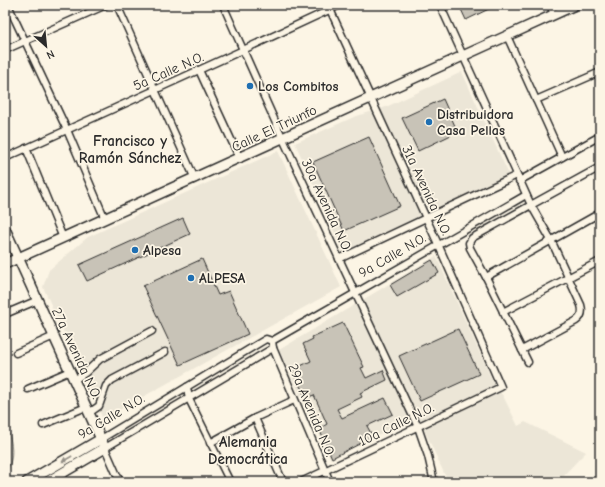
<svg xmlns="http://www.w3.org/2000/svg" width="605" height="487" font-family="'Comic Neue',sans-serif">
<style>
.built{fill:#ece6d7}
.green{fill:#ded8ca;stroke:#84827a}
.building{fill:#c8c3b7;stroke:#2b2b2b}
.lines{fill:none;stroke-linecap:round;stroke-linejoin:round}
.street-casing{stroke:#2b2b2b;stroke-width:9}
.secondary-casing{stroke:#2b2b2b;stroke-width:12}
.street{stroke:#fcf5e5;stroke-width:6}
.secondary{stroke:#fcf5e5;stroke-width:9}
.oneway{fill:#949088}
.poi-dot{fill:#1f6fb2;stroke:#fcf5e5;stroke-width:1.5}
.labels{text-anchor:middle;stroke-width:3.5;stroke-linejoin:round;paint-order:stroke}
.street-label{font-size:14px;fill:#2b2b2b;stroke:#fcf5e5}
.poi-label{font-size:14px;font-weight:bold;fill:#2b2b2b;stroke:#fcf5e5;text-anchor:start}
.neighbourhood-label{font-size:15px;font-weight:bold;fill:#2b2b2b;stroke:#fcf5e5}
</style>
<rect width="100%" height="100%" fill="#fcf5e5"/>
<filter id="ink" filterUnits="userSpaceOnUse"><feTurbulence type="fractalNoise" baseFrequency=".025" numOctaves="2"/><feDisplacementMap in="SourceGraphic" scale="8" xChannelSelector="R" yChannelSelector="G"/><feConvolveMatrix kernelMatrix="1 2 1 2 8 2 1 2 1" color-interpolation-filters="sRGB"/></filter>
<g filter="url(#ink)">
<g class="built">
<path d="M462,72L509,175L344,254L295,143L354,117L386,107Z"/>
<path d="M278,151L341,287L103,419L43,287L49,270L88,237Z"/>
<path d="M436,256L494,384L503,396L518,426L525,422L586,452L557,482H448L418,416L331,459L279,350Z"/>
</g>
<path class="green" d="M5,424C12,439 16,458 5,473Z"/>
<g class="building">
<path d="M459,5H497L466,20Z"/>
<path d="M443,99L455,126L449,130L451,135L418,151L402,118Z"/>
<path d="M369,137L400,206L344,231L313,162Z"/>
<path d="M183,218L190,234L87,281L79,265Z"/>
<path d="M202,259L218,295L229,291L248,334L180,365L143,286Z"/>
<path d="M432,260L439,273L397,297L390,285Z"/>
<path d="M343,323L364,367L361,368L366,378L383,370L387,380L360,393L362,397L337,409L342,418L385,398L393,414L367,426L373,437L332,458L319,429L327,424L314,395L306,398L292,370L311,361L303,344L313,339L312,337Z"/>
<path d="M458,329L479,374L420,401L399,356Z"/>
</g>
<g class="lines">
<g class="street-casing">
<g id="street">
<path d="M8,5L67,130L105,219"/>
<path d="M117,5L195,179"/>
<path d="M223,5L283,139L418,427L428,456L434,482"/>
<path d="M440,5L531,205L472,238L469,243L470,248L486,277L528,362"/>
<path d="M550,5L554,14"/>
<path d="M507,36L562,157"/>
<path d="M5,50L106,5"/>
<path d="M199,70L240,159"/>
<path d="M536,100L600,72"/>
<path d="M26,148L63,238"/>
<path d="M5,158L243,50L340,5"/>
<path d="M519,181L600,136"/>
<path d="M339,259L517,175"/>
<path d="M486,277L600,213"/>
<path d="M503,312L600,261"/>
<path d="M5,314L38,300"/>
<path d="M273,348L330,482"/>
<path d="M522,350L576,321C582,317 583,312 581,305L551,240L531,205L600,167"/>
<path d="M16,353L54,336"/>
<path d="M74,380L85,373L100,359L152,331"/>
<path d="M187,387L189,399L230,482"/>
<path d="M28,389L70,371"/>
<path d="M89,413L99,406L106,386L112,380L165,352"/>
<path d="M255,418L283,482"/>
<path d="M43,425L86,407"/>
<path d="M101,439L266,339L272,341"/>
<path d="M210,443L255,418L294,400"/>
<path d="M120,482L105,448L273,348L272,341L526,195"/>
<path d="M301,482L501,387L438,244L328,5"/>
</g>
</g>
<g class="secondary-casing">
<g id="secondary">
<path d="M5,229L105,448L47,482"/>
<path d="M5,264L575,5"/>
<path d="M27,482L101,439"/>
</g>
</g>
<use href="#street" class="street"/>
<use href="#secondary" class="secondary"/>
</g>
<defs><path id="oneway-solid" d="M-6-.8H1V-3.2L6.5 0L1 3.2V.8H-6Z"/></defs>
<use class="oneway" href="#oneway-solid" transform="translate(67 459) rotate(150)"/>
</g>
<g class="poi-dot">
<circle cx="250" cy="86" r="4"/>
<circle cx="429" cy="122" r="4"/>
<circle cx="135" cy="250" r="4"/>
<circle cx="191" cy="278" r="4"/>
</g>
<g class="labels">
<g class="street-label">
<text transform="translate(168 71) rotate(-24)" y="5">5a Calle N.O.</text>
<text transform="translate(274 128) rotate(-25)" y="5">Calle El Triunfo</text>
<text transform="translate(427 190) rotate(65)" y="5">31a Avenida N.O.</text>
<text transform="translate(327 205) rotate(65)" y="5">30a Avenida N.O.</text>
<text transform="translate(392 255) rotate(-30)" y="5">9a Calle N.O.</text>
<text transform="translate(77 353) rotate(65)" y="5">27a Avenida N.O.</text>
<text transform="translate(312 410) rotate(67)" y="5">29a Avenida N.O.</text>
<text transform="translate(111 416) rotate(-31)" y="5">9a Calle N.O.</text>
<text transform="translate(396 424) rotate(-26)" y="5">10a Calle N.O.</text>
</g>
<g class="poi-label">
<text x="258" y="91">Los Combitos</text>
<text x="437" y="119">Distribuidora<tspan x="437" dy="16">Casa Pellas</tspan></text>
<text x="143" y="255">Alpesa</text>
<text x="199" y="283">ALPESA</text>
</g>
<g class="neighbourhood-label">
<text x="130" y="146">Francisco y<tspan x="130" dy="17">Ramón Sánchez</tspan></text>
<text x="248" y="447">Alemania<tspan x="248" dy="17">Democrática</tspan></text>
</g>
</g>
<rect width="605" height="487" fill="none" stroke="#fcf5e5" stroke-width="20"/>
<rect x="10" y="10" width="585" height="467" fill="none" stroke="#2b2b2b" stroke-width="1.5" filter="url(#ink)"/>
<g transform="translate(46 46) rotate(153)" stroke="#fcf5e5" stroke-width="3" paint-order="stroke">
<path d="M0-3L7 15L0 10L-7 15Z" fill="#2b2b2b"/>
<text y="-6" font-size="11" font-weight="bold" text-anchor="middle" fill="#2b2b2b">N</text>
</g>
</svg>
